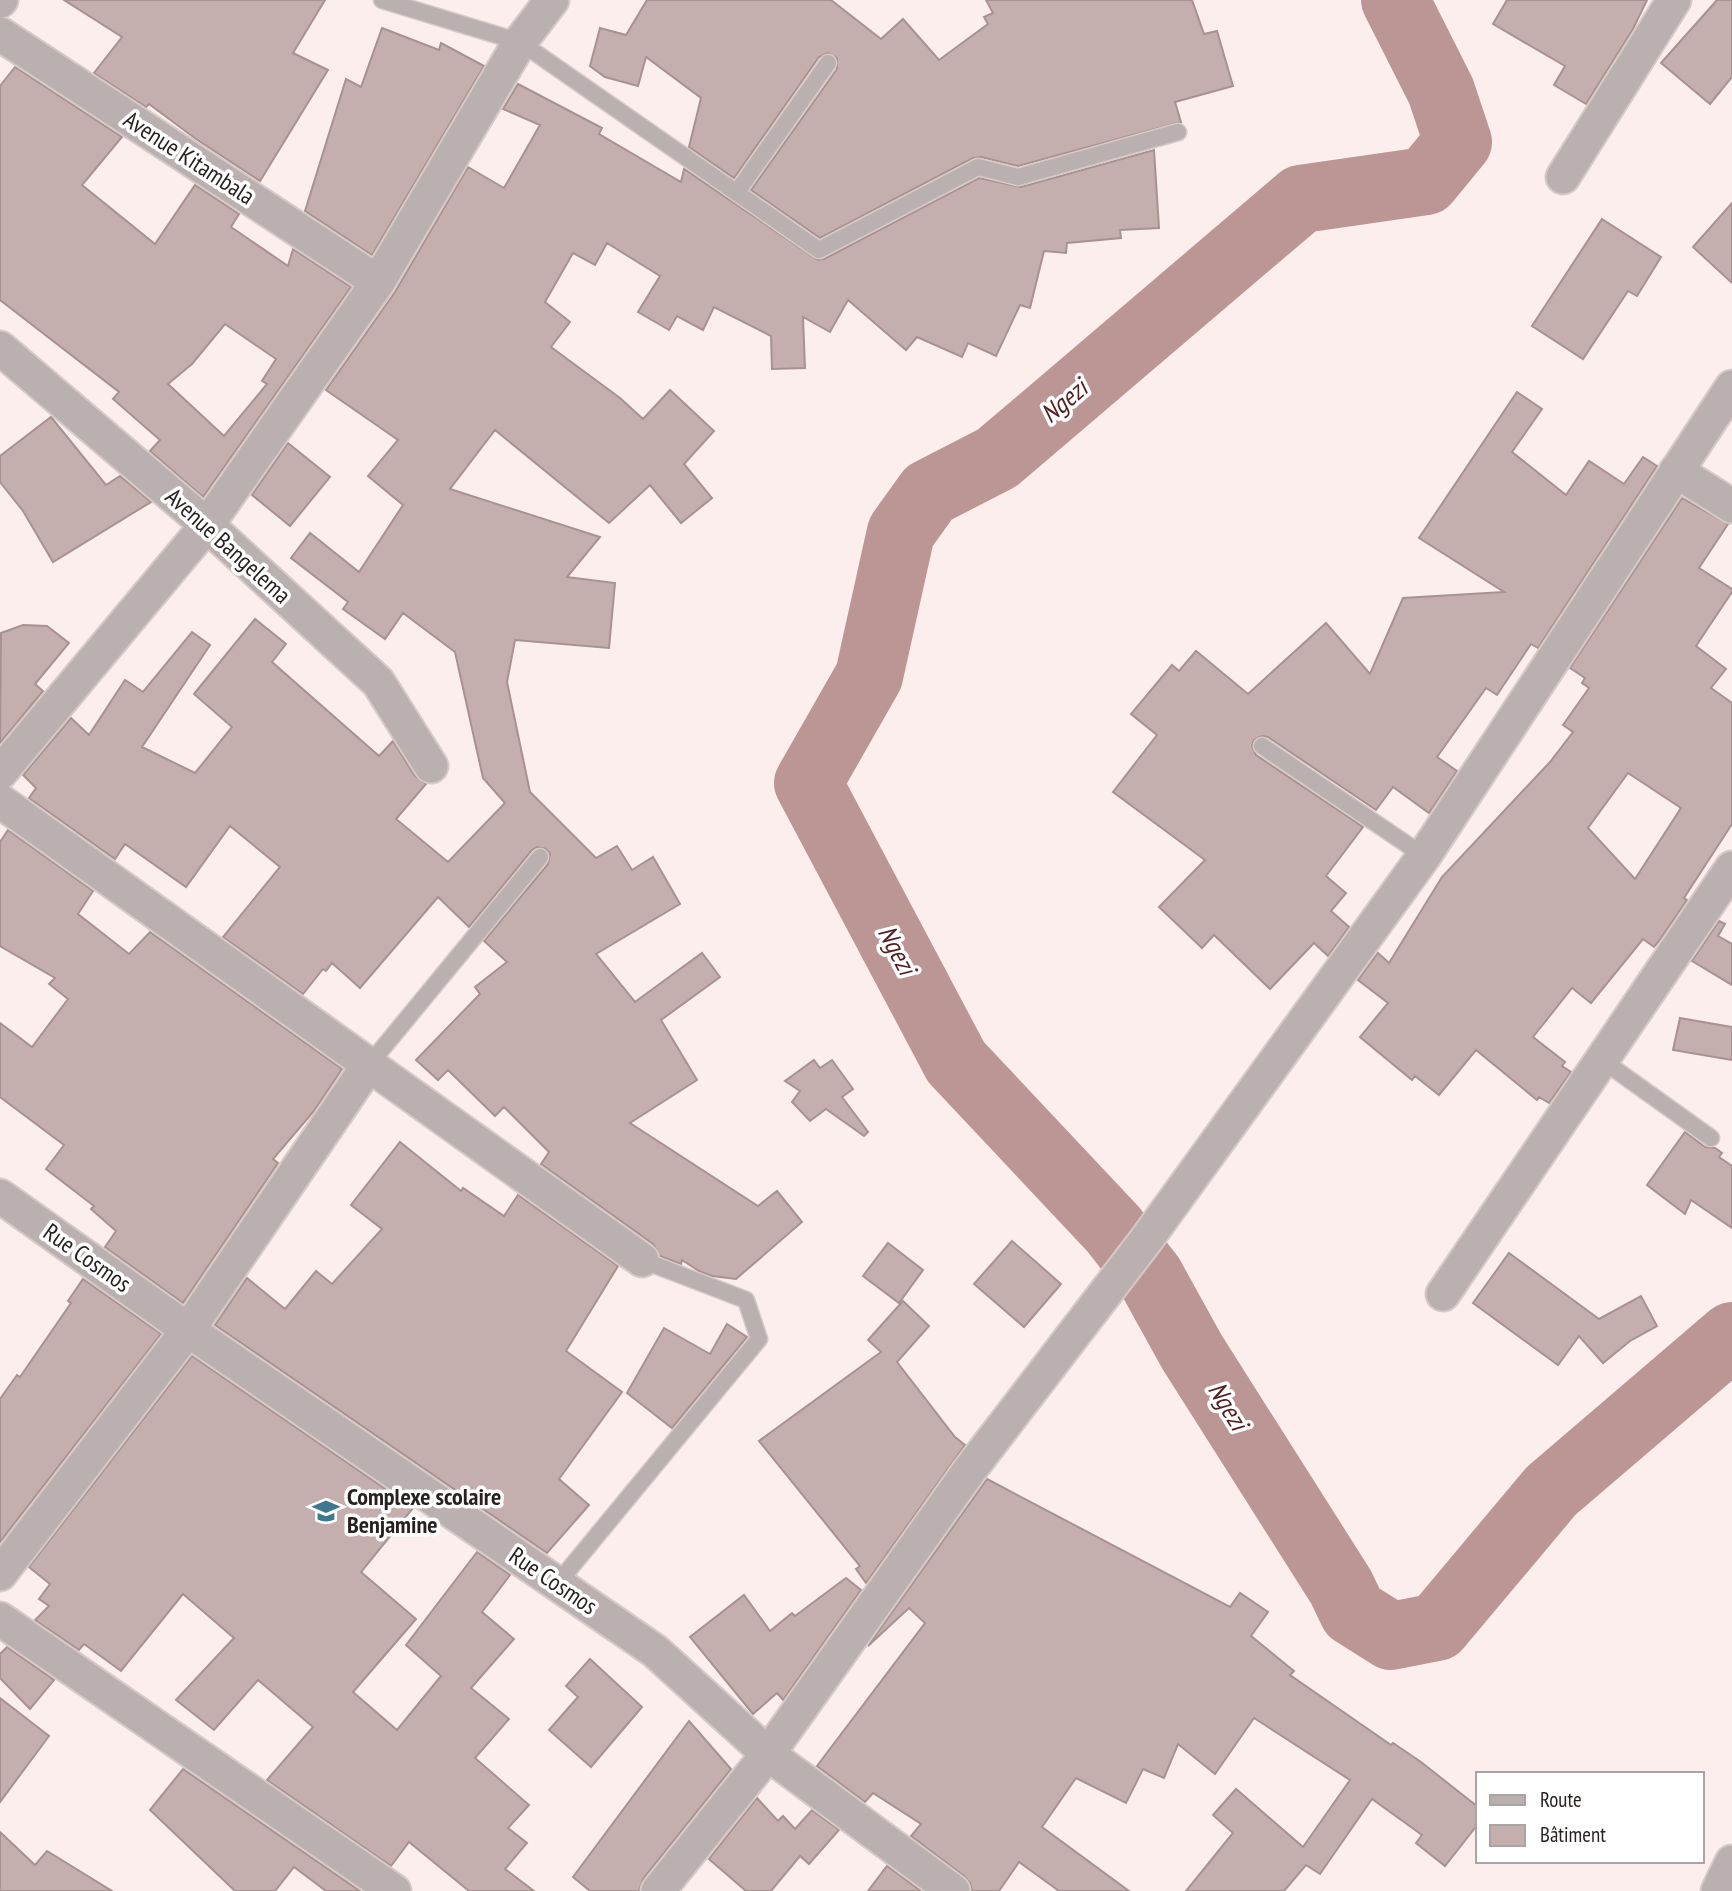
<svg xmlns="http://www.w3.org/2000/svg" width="1732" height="1891" font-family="'PT Sans Narrow',sans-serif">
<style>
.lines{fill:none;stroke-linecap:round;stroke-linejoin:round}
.river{stroke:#bc9595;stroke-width:68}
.building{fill:#c5aeae;stroke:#a89291;stroke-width:2;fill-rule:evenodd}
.service-casing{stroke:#d6c9c8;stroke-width:19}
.minor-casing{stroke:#d6c9c8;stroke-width:37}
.service{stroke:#bbb0b0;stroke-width:16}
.minor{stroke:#bbb0b0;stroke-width:33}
.labels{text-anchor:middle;stroke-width:7;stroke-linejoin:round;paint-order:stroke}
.street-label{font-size:24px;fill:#281f1f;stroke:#fff}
.poi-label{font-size:24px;font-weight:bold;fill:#281f1f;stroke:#fff;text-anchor:start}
.water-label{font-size:26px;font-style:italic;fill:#521e22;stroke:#fff}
</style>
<rect width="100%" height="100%" fill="#fceeed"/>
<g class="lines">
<path class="river" d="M1395,0L1441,91L1458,142L1426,181L1301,199L997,458L929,493L901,532L869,676L808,783L956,1062L1113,1229L1150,1276L1192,1352L1341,1587L1353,1612L1391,1636L1437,1627L1551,1491L1732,1336"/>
</g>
<g class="building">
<path d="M64,0H325L293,53L328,70L260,181L196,139L149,104L146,107L94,73L122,37Z"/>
<path d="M647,0H831L881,39L903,19L939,60L988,24L984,17L993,13L986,0H1192L1204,34L1217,31L1233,86L1175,102L1181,122L1018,166L981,157L973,158L820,238L751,190L837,69V58L828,53L819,57L734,178L689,147L701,98L646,57L638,86L605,77L590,66L600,28L626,35Z"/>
<path d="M1507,0H1647L1633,29L1586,104L1554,85L1565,66L1493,24Z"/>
<path d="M1717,0H1732V77L1710,104L1661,63Z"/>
<path d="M382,28L439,50L441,43L484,66L372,255L305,211L346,79L361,87Z"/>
<path d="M15,67L122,137L82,185L155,244L195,185L239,214L231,227L288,266L293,249L351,287L203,497L150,451L160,440L113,399L119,392L0,300V86ZM225,324L276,359L262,381L267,384L224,436L168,384L192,364Z"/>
<path d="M518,84L602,128L599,134L681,182L684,169L818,260L824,259L979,178L1021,187L1154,150L1159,228L1120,230L1121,238L1067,243L1066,253L1044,251L1030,308L1020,305L996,356L968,343L962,357L917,337L906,350L848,300L830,332L803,317L805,368L772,369L771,336L714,307L703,330L677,316L669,330L638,312L660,276L607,243L595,265L573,253L545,302L570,322L551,347L620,398L643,419L670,390L714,431L684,464L712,498L681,523L650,485L609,523L495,430L450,489L600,537L567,577L615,583L609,648L515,640L507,682L530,792L596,858L617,846L632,870L653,857L680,904L596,954L635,1002L702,953L720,977L661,1020L697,1080L630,1123L758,1206L777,1191L802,1222L736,1279L712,1276L699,1271L682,1260L681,1264L660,1256L653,1244L541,1164L549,1152L504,1107L495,1116L448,1070L438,1080L416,1060L480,994L475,987L507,962L484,941L548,864L550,854L546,849L537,847L532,850L469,927L438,897L360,988L332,963L326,971L323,969L303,994L223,937L280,867L230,826L186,887L125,844L115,859L29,798L36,788L23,775L71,718L89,735L125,680L143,692L192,632L210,645L142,747L195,773L232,727L194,694L255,619L286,644L272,662L379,756L393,741L415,776L426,784L396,819L448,862L505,803L483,778L455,652L403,613L385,639L343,609L348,602L291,558L310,533L359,572L403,505L368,476L398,440L326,390L395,292L468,167L504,188L540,125L503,109Z"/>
<path d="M1732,203V283L1693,247Z"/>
<path d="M1602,219L1661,257L1637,296L1628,291L1583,359L1532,326Z"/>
<path d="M1517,392L1542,409L1512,452L1566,495L1589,461L1624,484L1643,457L1657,466L1538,648L1531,644L1497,695L1486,688L1437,757L1457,771L1429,813L1393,787L1376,810L1268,737L1262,736L1254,740L1252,746L1256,755L1363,827L1326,876L1346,893L1331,911L1349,927L1328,956L1314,943L1270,989L1214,935L1202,948L1159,907L1205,860L1113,792L1157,735L1131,714L1172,665L1179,671L1196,651L1248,694L1326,623L1370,674L1403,598L1504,592L1419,538Z"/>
<path d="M51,417L106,485L120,476L151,502L53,562L23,511L0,482V456Z"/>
<path d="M288,443L330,477L290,526L252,495Z"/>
<path d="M1682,498L1728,524L1699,568L1732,589V592L1696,646L1726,669L1711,688L1732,703V824L1684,898L1687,900L1659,941L1654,947L1643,939L1591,1003L1572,988L1533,1037L1565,1062L1562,1066L1571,1072L1549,1103L1539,1097L1537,1100L1476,1050L1439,1095L1415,1076L1412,1080L1360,1037L1388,1003L1358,980L1378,953L1389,963L1442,877L1550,762L1573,732L1563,725L1589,688L1582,683L1585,678L1570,668ZM1628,773L1681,808L1635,879L1588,828Z"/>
<path d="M23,625L47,626L69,643L35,684L43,691L0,743L1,633Z"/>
<path d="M8,830L93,891L78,914L129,954L150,932L342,1069L314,1111L273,1159L278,1163L183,1303L105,1247L116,1231L91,1209L94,1206L46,1169L64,1145L0,1097V1023L32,1047L68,999L49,984L55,978L0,946V842Z"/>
<path d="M1719,921L1725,924L1718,936L1732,944V985L1692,961Z"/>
<path d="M1680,1018L1732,1027V1060L1673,1050Z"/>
<path d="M814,1060L820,1068L832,1060L853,1089L842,1097L868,1132L864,1136L826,1109L810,1121L792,1102L800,1091L785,1081Z"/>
<path d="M1685,1132L1705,1147L1715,1148L1722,1153L1719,1157L1732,1166V1228L1691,1200L1685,1214L1647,1185Z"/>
<path d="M400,1142L461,1191L463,1188L504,1216L518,1195L618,1266L566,1351L622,1392L559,1479L589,1505L547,1553L215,1325L247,1278L285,1309L316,1271L332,1284L382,1229L351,1205Z"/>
<path d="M1012,1241L1061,1284L1024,1327L974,1284Z"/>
<path d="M888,1243L923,1270L899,1303L863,1276Z"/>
<path d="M1509,1253L1599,1319L1641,1296L1657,1326L1630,1341L1603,1363L1579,1336L1558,1365L1473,1303Z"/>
<path d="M83,1279L161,1334L0,1542V1399L17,1375L20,1377L71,1303L68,1301Z"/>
<path d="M903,1301L929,1326L897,1362L955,1437L965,1445L866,1583L856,1569L860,1566L759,1441L881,1352L868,1340Z"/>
<path d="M727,1324L747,1337L672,1428L627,1393L664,1328L710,1354Z"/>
<path d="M192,1356L413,1508L361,1572L416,1619L353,1692L397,1730L441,1676L406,1645L477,1552L510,1575L482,1612L514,1639L471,1688L509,1719L475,1758L529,1805L508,1828L527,1843L505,1869L534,1891H469L409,1842L391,1866L267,1780L313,1727L258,1680L214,1730L176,1700L234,1638L183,1594L121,1671L84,1644L79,1650L35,1620L49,1606L39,1599L50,1584L29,1567Z"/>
<path d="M987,1479L1230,1607L1240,1593L1268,1612L1251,1636L1294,1671L1290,1675L1391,1745L1393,1743L1421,1762L1478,1807V1824L1445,1866L1416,1843L1422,1835L1372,1799L1320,1874L1306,1865L1284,1891H1186L1233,1833L1213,1815L1236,1789L1303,1847L1350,1780L1254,1718L1215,1774L1178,1744L1164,1778L1143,1769L1126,1803L1076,1778L1042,1827L1129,1891H1059L1019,1862L999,1891H972L970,1883L964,1876L911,1836L921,1824L873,1793L865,1802L817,1766L925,1623L909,1608L868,1646Z"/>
<path d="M846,1578L861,1590L783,1700L777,1693L753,1714L690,1637L744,1595L770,1631L792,1613L795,1616Z"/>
<path d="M7,1647L54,1680L30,1709L0,1678V1654Z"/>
<path d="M590,1659L642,1707L591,1767L549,1730L578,1697L566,1686Z"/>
<path d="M0,1698L49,1736L0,1802Z"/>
<path d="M689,1721L731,1769L643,1879L639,1891H590L573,1877Z"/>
<path d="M183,1769L360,1891H326L294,1867L275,1891H235L150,1810Z"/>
<path d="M757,1798L778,1821L783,1816L795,1829L812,1810L839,1830L809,1864L800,1856L771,1891H746L709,1859Z"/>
<path d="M0,1832L35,1865L47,1851L112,1891H0Z"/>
<path d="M887,1866L921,1891H868Z"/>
</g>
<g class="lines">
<g class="service-casing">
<g id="service">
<path d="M382,0L520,42L819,250L978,167L1018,177L1178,132"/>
<path d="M737,192L828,63"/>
<path d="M1262,746L1424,856"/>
<path d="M1602,1060L1711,1138"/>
<path d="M368,1066L540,857"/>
<path d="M557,1584L759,1339L746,1300L642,1260"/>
</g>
</g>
<g class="minor-casing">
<g id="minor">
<path d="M0,1L1,0"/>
<path d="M0,34L378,282"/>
<path d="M1563,177L1674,0"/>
<path d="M0,348L207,525L378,682L431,766"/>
<path d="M1676,471L1732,506"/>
<path d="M0,773L207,525L378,282L520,42L552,0"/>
<path d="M0,801L642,1260"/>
<path d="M0,1196L188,1330L655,1651L768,1754L953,1891"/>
<path d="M1443,1294L1732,868"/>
<path d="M0,1574L188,1330L368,1066"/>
<path d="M0,1619L394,1891"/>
<path d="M658,1891L768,1754L969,1471L1146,1240L1424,856L1732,387"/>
<path d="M1718,1891L1732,1862"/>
</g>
</g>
<use href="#service" class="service"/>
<use href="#minor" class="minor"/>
</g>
<defs>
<g id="school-bare" transform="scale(2.1)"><path d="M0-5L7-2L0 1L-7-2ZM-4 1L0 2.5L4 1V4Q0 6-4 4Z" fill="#3d7790" stroke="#fff" stroke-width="2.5" paint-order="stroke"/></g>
</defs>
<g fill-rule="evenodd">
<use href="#school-bare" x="326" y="1511"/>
</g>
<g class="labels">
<g class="street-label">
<text transform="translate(189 158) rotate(33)" y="8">Avenue Kitambala</text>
<text transform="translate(228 546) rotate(42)" y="8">Avenue Bangelema</text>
<text transform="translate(87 1258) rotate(35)" y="8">Rue Cosmos</text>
<text transform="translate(553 1581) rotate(34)" y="8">Rue Cosmos</text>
</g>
<g class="poi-label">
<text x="347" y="1505">Complexe scolaire<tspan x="347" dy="28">Benjamine</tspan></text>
</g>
<g class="water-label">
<text transform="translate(1064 401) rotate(-40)" y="9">Ngezi</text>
<text transform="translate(897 950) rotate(62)" y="9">Ngezi</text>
<text transform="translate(1228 1406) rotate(59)" y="9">Ngezi</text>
</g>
</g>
<rect x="1476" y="1772" width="228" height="91" fill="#ffffff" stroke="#a9a5a5" stroke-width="2"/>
<rect x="1490" y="1795" width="35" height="10" fill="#bbb0b0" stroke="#a9a5a5" stroke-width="2"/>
<text x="1540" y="1807" font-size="21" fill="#281f1f">Route</text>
<rect x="1490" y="1825" width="35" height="21" fill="#c5aeae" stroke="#a9a5a5" stroke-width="2"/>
<text x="1540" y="1842" font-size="21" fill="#281f1f">Bâtiment</text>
</svg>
